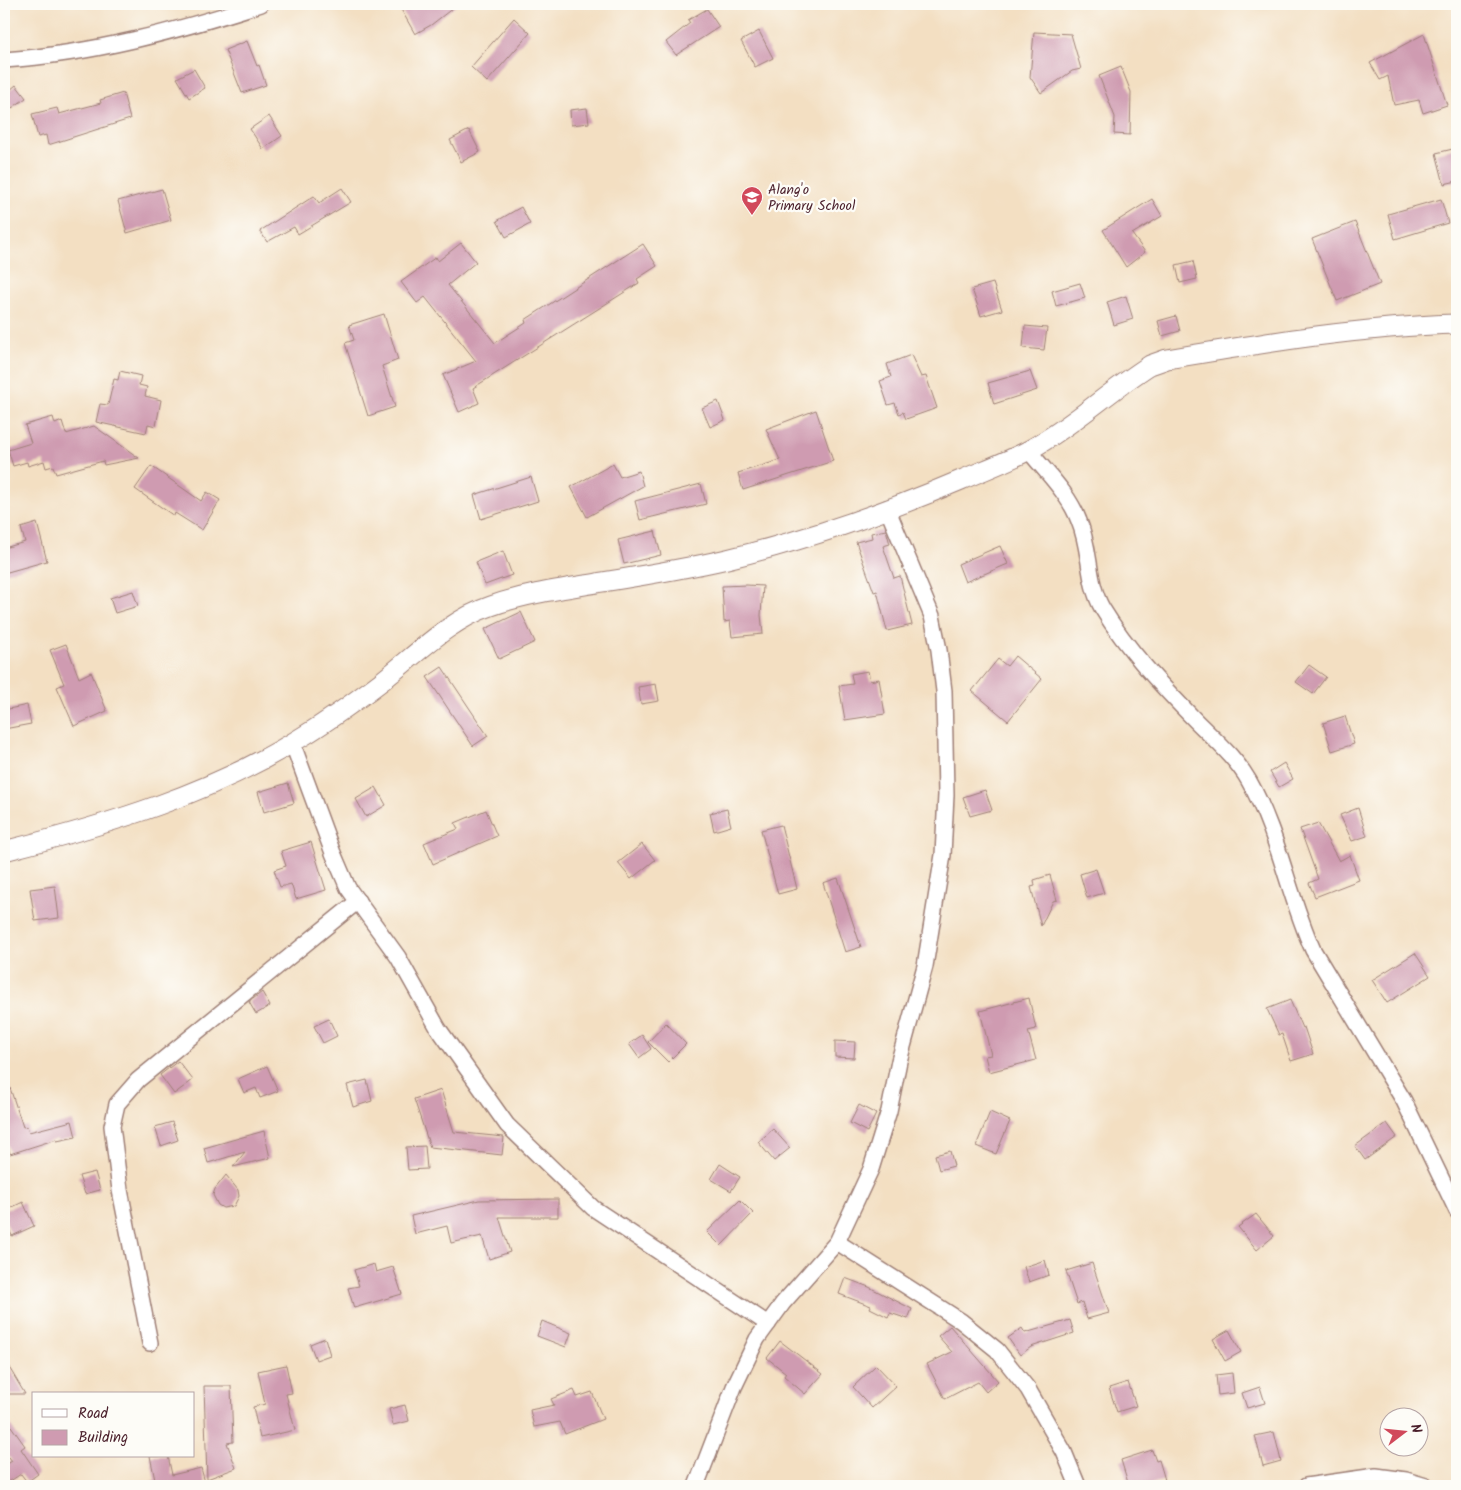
<svg xmlns="http://www.w3.org/2000/svg" width="1461" height="1490" font-family="Kalam,sans-serif">
<style>
.building{fill:#cf9bb1}
.lines{fill:none;stroke-linecap:round;stroke-linejoin:round}
.minor-casing{stroke:#9e7f76;stroke-width:18}
.tertiary-casing{stroke:#9e7f76;stroke-width:21}
.minor{stroke:#fff;stroke-width:15}
.tertiary{stroke:#fff;stroke-width:19}
.labels{text-anchor:middle;stroke-width:4.5;stroke-linejoin:round;paint-order:stroke}
.poi-label{font-size:14px;fill:#4a1f2b;stroke:#fdfcf7;text-anchor:start}
</style>
<rect width="100%" height="100%" fill="#fdfcf7"/>
<filter id="ink" filterUnits="userSpaceOnUse"><feTurbulence type="fractalNoise" baseFrequency=".02" numOctaves="2"/><feDisplacementMap in="SourceGraphic" scale="10" xChannelSelector="R" yChannelSelector="G"/><feConvolveMatrix kernelMatrix="1 2 1 2 8 2 1 2 1" color-interpolation-filters="sRGB"/></filter>
<filter id="wash" filterUnits="userSpaceOnUse"><feTurbulence type="fractalNoise" baseFrequency=".0096" numOctaves="4" result="noise"/><feDisplacementMap in="SourceGraphic" scale="20" xChannelSelector="R" yChannelSelector="G"/><feGaussianBlur stdDeviation="1.12" result="paint"/><feColorMatrix in="noise" values="0 0 0 0 0 0 0 0 0 0 0 0 0 0 0 0 0 1.4 0 .05"/><feComposite in="paint" operator="in"/></filter>
<g filter="url(#wash)">
<rect width="100%" height="100%" fill="#f3dfc2"/>
<g id="blocks">
<g class="building">
<path d="M398,4H458L431,25L415,34Z"/>
<path d="M707,9L719,27L676,55L666,42L690,23L688,20Z"/>
<path d="M514,18L530,33L487,82L471,67Z"/>
<path d="M759,31L773,58L755,67L741,41Z"/>
<path d="M1034,32L1071,34L1081,69L1072,71L1041,93L1030,77Z"/>
<path d="M1424,34L1447,105L1423,113L1419,100L1394,105L1388,76L1380,80L1370,63Z"/>
<path d="M247,41L257,66L259,65L266,85L242,93L225,50Z"/>
<path d="M1121,67L1131,92L1130,135L1114,134L1115,117L1099,76Z"/>
<path d="M194,69L205,88L189,98L177,78Z"/>
<path d="M16,85L26,98L12,108L4,95Z"/>
<path d="M123,93L130,119L48,145L46,135L38,137L32,114L57,108L59,114L101,103L100,100Z"/>
<path d="M587,108L589,123L571,125L570,110Z"/>
<path d="M269,116L282,136L263,149L250,129Z"/>
<path d="M469,130L480,152L461,162L450,140Z"/>
<path d="M1457,148V181L1444,184L1436,153Z"/>
<path d="M342,188L351,202L298,234L294,227L267,242L260,231L314,196L319,203Z"/>
<path d="M162,189L171,220L127,233L118,201Z"/>
<path d="M1152,199L1162,216L1132,234L1145,252L1126,267L1103,230Z"/>
<path d="M1441,199L1448,223L1395,239L1388,214Z"/>
<path d="M521,207L530,224L506,237L497,221Z"/>
<path d="M1355,222L1380,284L1337,301L1312,239Z"/>
<path d="M461,243L476,262L448,285L495,343L526,323L525,320L643,244L657,266L637,279L639,283L473,388L479,403L459,412L443,375L476,361L425,297L417,303L401,282L436,257L438,261Z"/>
<path d="M1193,261L1197,279L1180,283L1176,265Z"/>
<path d="M993,283L1002,310L981,316L972,289Z"/>
<path d="M1080,283L1085,298L1056,306L1052,291Z"/>
<path d="M1126,296L1133,319L1114,325L1107,302Z"/>
<path d="M384,314L398,360L382,366L395,407L368,416L345,343L354,340L349,325Z"/>
<path d="M1176,316L1180,331L1162,336L1158,321Z"/>
<path d="M1025,326L1047,328L1044,350L1023,348Z"/>
<path d="M911,355L921,377L926,376L937,408L906,419L903,412L899,414L895,403L888,405L880,381L891,377L887,364Z"/>
<path d="M120,371L141,376L139,385L147,387L145,396L161,400L156,426L148,424L146,433L96,422L100,404L108,405L114,379L118,380Z"/>
<path d="M1030,371L1037,390L994,404L988,383Z"/>
<path d="M718,401L725,420L710,427L702,408Z"/>
<path d="M816,410L833,461L743,490L738,473L780,460L766,429Z"/>
<path d="M53,417L55,424L62,421L66,434L94,426L139,458L104,465L103,461L56,474L53,466L46,468L44,461L28,466L27,462L13,466L8,450L31,443L25,425Z"/>
<path d="M613,464L620,477L639,471L643,486L587,517L571,487Z"/>
<path d="M151,466L201,501L207,492L220,500L202,530L175,513L174,516L135,489Z"/>
<path d="M531,477L538,501L481,519L474,495Z"/>
<path d="M701,484L706,504L640,520L635,501Z"/>
<path d="M37,523L47,561L4,573V548L25,542L21,528Z"/>
<path d="M886,530L890,544L883,546L894,578L900,576L912,625L887,631L877,591L874,592L856,542L872,538L871,533Z"/>
<path d="M655,531L661,555L624,564L618,540Z"/>
<path d="M1000,546L1008,564L965,582L958,564Z"/>
<path d="M503,551L512,575L485,585L476,562Z"/>
<path d="M747,585L763,586L761,615L763,634L732,637L730,621L724,622L722,586Z"/>
<path d="M133,591L138,606L115,613L110,598Z"/>
<path d="M521,612L535,642L499,659L485,629Z"/>
<path d="M66,644L79,678L91,672L107,711L74,726L57,687L64,684L50,650Z"/>
<path d="M1015,656L1042,679L1008,721L972,691L998,659L1007,666Z"/>
<path d="M1309,665L1326,677L1313,694L1296,682Z"/>
<path d="M442,667L488,736L473,746L427,677Z"/>
<path d="M868,671L870,681L879,679L885,714L845,720L839,686L853,684L851,674Z"/>
<path d="M656,684L659,701L641,704L638,687Z"/>
<path d="M27,705L31,724L4,729V710Z"/>
<path d="M1345,716L1354,744L1332,751L1323,723Z"/>
<path d="M1284,763L1293,779L1279,787L1270,772Z"/>
<path d="M288,783L294,803L264,812L258,792Z"/>
<path d="M376,787L386,805L366,817L356,799Z"/>
<path d="M985,790L992,810L970,816L963,797Z"/>
<path d="M1358,808L1367,836L1352,841L1340,815Z"/>
<path d="M727,809L731,826L714,831L710,813Z"/>
<path d="M486,810L497,836L433,864L424,843L458,829L455,823Z"/>
<path d="M1318,823L1339,861L1350,855L1359,880L1315,897L1309,883L1318,879L1300,829Z"/>
<path d="M781,825L797,889L778,894L761,830Z"/>
<path d="M311,842L326,890L296,899L291,884L280,887L274,870L286,866L281,851Z"/>
<path d="M642,844L655,860L631,879L618,863Z"/>
<path d="M1096,869L1104,893L1087,898L1080,874Z"/>
<path d="M1050,875L1057,900L1053,901L1041,926L1031,887L1035,886L1034,880Z"/>
<path d="M838,878L861,947L845,952L823,883Z"/>
<path d="M55,886L59,918L35,921L30,889Z"/>
<path d="M1415,953L1430,976L1387,1003L1372,980Z"/>
<path d="M262,992L270,1006L256,1014L249,1002Z"/>
<path d="M1029,998L1036,1029L1028,1031L1036,1060L989,1072L985,1056L991,1055L980,1011Z"/>
<path d="M1290,1000L1302,1028L1304,1027L1313,1054L1291,1061L1282,1034L1279,1035L1267,1009Z"/>
<path d="M329,1019L337,1036L323,1043L314,1026Z"/>
<path d="M666,1023L686,1044L668,1062L648,1042Z"/>
<path d="M642,1035L651,1049L639,1058L629,1044Z"/>
<path d="M835,1041L855,1042L854,1058L835,1057Z"/>
<path d="M178,1061L193,1080L174,1094L160,1075Z"/>
<path d="M267,1066L278,1091L260,1098L256,1088L244,1093L238,1079Z"/>
<path d="M7,1079L23,1127L27,1126L29,1132L72,1121L76,1137L57,1141V1139L10,1154L4,1133V1080Z"/>
<path d="M367,1080L372,1101L353,1107L347,1085Z"/>
<path d="M441,1090L454,1132L504,1137L502,1155L430,1147L414,1099Z"/>
<path d="M859,1105L876,1114L867,1132L850,1123Z"/>
<path d="M990,1112L1010,1121L996,1154L976,1146Z"/>
<path d="M172,1122L178,1140L161,1146L155,1127Z"/>
<path d="M1387,1123L1397,1137L1365,1160L1355,1146Z"/>
<path d="M773,1129L790,1148L774,1161L758,1142Z"/>
<path d="M264,1131L270,1158L233,1167L245,1152L208,1163L204,1148Z"/>
<path d="M425,1146L427,1169L408,1170L406,1147Z"/>
<path d="M950,1151L954,1166L939,1170L935,1155Z"/>
<path d="M720,1164L740,1177L731,1191L711,1179Z"/>
<path d="M95,1172L100,1190L85,1194L79,1176Z"/>
<path d="M226,1175L238,1190L239,1196L234,1206L223,1208L218,1205L213,1195L215,1189Z"/>
<path d="M558,1199V1217H499L510,1252L489,1259L482,1236L451,1243L447,1226L415,1234L411,1216L479,1200Z"/>
<path d="M740,1200L753,1213L721,1246L707,1232Z"/>
<path d="M23,1202L34,1226L12,1236L4,1217V1211Z"/>
<path d="M1256,1214L1274,1236L1257,1250L1238,1227Z"/>
<path d="M1045,1260L1049,1275L1029,1282L1024,1267Z"/>
<path d="M1092,1263L1109,1313L1087,1319L1082,1302L1077,1304L1066,1271Z"/>
<path d="M374,1264L376,1272L393,1267L402,1294L354,1308L348,1288L359,1286L354,1270Z"/>
<path d="M845,1278L869,1287L912,1309L908,1319L890,1313L888,1317L870,1308L871,1306L839,1294Z"/>
<path d="M1070,1320L1074,1333L1031,1347L1020,1355L1008,1338L1022,1328L1025,1333Z"/>
<path d="M542,1321L571,1333L566,1347L537,1336Z"/>
<path d="M950,1326L998,1381L986,1392L978,1382L945,1399L927,1364L952,1352L938,1336Z"/>
<path d="M1229,1330L1241,1352L1225,1361L1213,1339Z"/>
<path d="M325,1338L330,1355L316,1360L310,1344Z"/>
<path d="M780,1341L823,1374L805,1394L784,1376L786,1373L767,1358Z"/>
<path d="M4,1359L25,1394H7L4,1388Z"/>
<path d="M286,1365L292,1393L286,1394L295,1430L260,1438L253,1407L265,1404L258,1371Z"/>
<path d="M876,1365L896,1386L872,1408L853,1387Z"/>
<path d="M1232,1373L1234,1393L1218,1395L1216,1375Z"/>
<path d="M1128,1382L1136,1406L1117,1412L1109,1388Z"/>
<path d="M204,1386H231L233,1442L227,1443L236,1468L207,1479Z"/>
<path d="M1260,1387L1265,1403L1247,1408L1242,1393Z"/>
<path d="M574,1390L577,1397L592,1392L603,1419L565,1434L560,1422L534,1427L530,1410L554,1405L551,1399Z"/>
<path d="M405,1405L409,1421L393,1425L389,1409Z"/>
<path d="M4,1416L25,1446L21,1449L38,1474L27,1482L21,1474L4,1485V1466L12,1461L9,1457L4,1461Z"/>
<path d="M1274,1432L1281,1461L1263,1466L1255,1436Z"/>
<path d="M1152,1450L1156,1461L1159,1460L1165,1480L1144,1486H1129L1121,1460Z"/>
<path d="M150,1456H168L172,1475L201,1468L206,1486H152L151,1481L155,1480Z"/>
</g>
</g>
</g>
<g filter="url(#ink)">
<use href="#blocks" fill-opacity="0" stroke="#9e7f76" stroke-width="1"/>
<g class="lines">
<g class="minor-casing">
<g id="minor">
<path d="M4,60C92,54 177,31 261,4"/>
<path d="M1029,451C1046,472 1069,494 1079,521C1091,549 1087,582 1102,608C1128,651 1162,686 1196,721C1215,740 1236,758 1249,781C1279,834 1288,895 1313,950L1404,1101L1457,1211"/>
<path d="M292,742L333,853L348,888L398,957L438,1028L507,1125L593,1208L768,1324"/>
<path d="M837,1242L961,1321L997,1350L1028,1389L1064,1452L1078,1486"/>
<path d="M150,1343L120,1190L112,1126L117,1104L138,1080L358,901"/>
<path d="M696,1486L734,1387L757,1339L783,1303L837,1242L871,1169L889,1111L899,1061L925,966L943,855L946,795L944,691L939,650L932,616L887,508"/>
<path d="M1306,1486L1376,1476L1406,1480L1426,1486"/>
</g>
</g>
<g class="tertiary-casing">
<path id="tertiary" d="M4,851C107,825 214,793 305,735C331,719 357,700 382,681C417,654 449,620 491,606C525,594 561,589 597,583C640,576 684,569 727,559C807,540 886,512 961,480C984,470 1009,461 1031,449C1074,425 1109,391 1150,365L1167,359C1264,343 1359,327 1457,324"/>
</g>
<use href="#minor" class="minor"/>
<use href="#tertiary" class="tertiary"/>
</g>
</g>
<defs>
<g id="school-pin" transform="scale(1.125)"><path d="M0 17L-7.5 6A9.5 9.5 0 1 1 7.5 6Z" fill="#d1495b" stroke="#fdfcf7"/><path d="M0-5L7-2L0 1L-7-2ZM-4 1L0 2.5L4 1V4Q0 6-4 4Z" fill="#fff"/></g>
</defs>
<g fill-rule="evenodd">
<use href="#school-pin" x="752" y="197"/>
</g>
<g class="labels">
<g class="poi-label">
<text x="768" y="194">Alang'o<tspan x="768" dy="16">Primary School</tspan></text>
</g>
</g>
<rect width="1461" height="1490" fill="none" stroke="#fdfcf7" stroke-width="20"/>
<rect x="32" y="1392" width="162" height="65" fill="#fdfcf7" stroke="#b5a4a5"/>
<rect x="42" y="1409" width="25" height="8" fill="#ffffff" stroke="#b5a4a5"/>
<text x="78" y="1418" font-size="15" fill="#4a1f2b">Road</text>
<rect x="42" y="1430" width="25" height="15" fill="#cf9bb1" stroke="#b5a4a5"/>
<text x="78" y="1442" font-size="15" fill="#4a1f2b">Building</text>
<g transform="translate(1404 1432) rotate(74)"><circle r="24" fill="#fdfcf7" stroke="#b5a4a5"/>
<path d="M0-4L9 19L0 12L-9 19Z" fill="#d1495b"/>
<text y="-8" font-size="14" font-weight="bold" text-anchor="middle" fill="#4a1f2b">N</text>
</g>
</svg>
